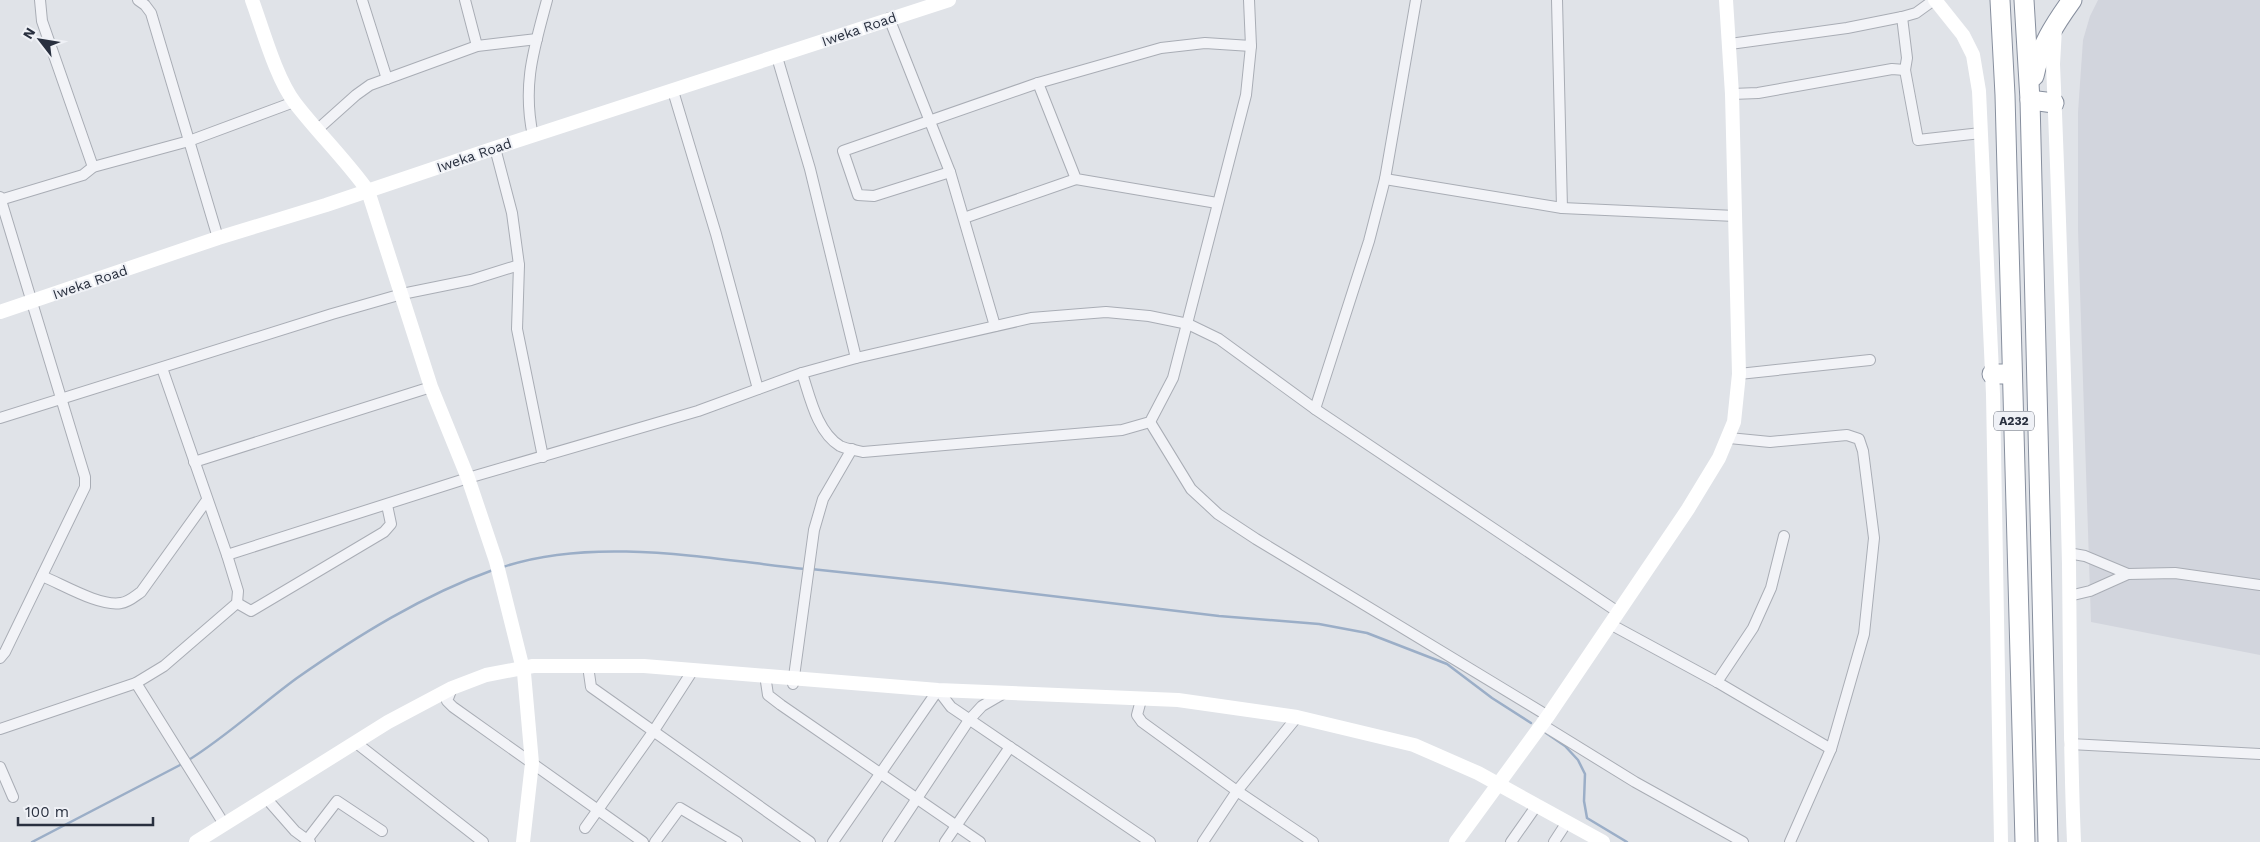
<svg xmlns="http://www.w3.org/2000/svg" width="2260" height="842" font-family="'Work Sans',sans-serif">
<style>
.built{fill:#d2d5dd}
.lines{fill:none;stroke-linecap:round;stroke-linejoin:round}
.stream{stroke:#9baec7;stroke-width:2.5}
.street-casing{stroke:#a9adb5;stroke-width:12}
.highway-casing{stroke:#878f9e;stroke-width:21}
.street{stroke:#f2f3f7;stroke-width:10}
.secondary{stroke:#fff;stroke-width:14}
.highway{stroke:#fff;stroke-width:19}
.labels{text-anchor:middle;stroke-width:4;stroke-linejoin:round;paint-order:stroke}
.shield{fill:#eff1f6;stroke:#646a76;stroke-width:1}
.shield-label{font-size:12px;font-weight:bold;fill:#29303f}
.street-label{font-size:14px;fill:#29303f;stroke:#eff1f6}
</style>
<rect width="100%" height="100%" fill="#e0e3e8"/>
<path class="built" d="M2098,0H2260V655L2091,622L2078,231V112L2083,40L2090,16Z"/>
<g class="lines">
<g class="stream">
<path d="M503,567C595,536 710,559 805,569"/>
<path d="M811,569L943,583L1219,616L1319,624L1367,633L1447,664L1492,698L1531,723"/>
<path d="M1546,733L1565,746L1578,760L1585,774L1584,801L1587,818L1627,842"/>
<path d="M187,761C226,737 260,705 297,678C357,636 423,595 493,570"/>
<path d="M32,842L182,764"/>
</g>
<g class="street-casing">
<g id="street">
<path d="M40,0L42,21L93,167"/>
<path d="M138,0L145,5L151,13L218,238"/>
<path d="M362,0L387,79"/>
<path d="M465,0L477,46"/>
<path d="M1557,0L1562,208"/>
<path d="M889,18L950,172L995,326"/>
<path d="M1730,44L1847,28L1902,17L1916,13L1934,0"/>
<path d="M777,57L810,169L856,358"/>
<path d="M1905,70L1918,140L1981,133"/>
<path d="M1038,83L1076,179L1217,203"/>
<path d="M673,91L716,234L758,389"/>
<path d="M1732,94L1758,93L1892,69L1905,70L1907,58L1902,17"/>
<path d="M318,129L356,95L370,85L477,46L537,39"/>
<path d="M533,136C522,84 534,49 547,0"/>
<path d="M495,148L512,213L519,265L517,329L543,457"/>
<path d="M950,172L874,196L858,195L843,151L1038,83L1161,48L1205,43L1251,46"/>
<path d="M1385,179L1416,0"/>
<path d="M0,197L85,477V487L5,652L0,658"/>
<path d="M0,200L83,175L93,167L189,141L294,102"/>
<path d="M964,218L1076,179"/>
<path d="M802,373C810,397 817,432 840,446C846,449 856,450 863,452L1122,430L1150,422L1173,378L1246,95L1251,46L1249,0"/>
<path d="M1739,374L1870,360"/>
<path d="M1315,409L1369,241L1385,179L1562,208L1735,216"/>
<path d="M0,418L332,314L402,294L471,280L519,265"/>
<path d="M1150,422L1191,489L1218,514L1256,539L1548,716"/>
<path d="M1729,438L1770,442L1847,435L1859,439L1863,451L1874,538L1864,634L1831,749L1790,842"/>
<path d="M194,462L431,387"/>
<path d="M2068,553L2085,556L2128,574"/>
<path d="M227,555L468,478L698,411L802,373L856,358L1031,318L1106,312L1149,316L1188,324L1219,339L1315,409L1618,612"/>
<path d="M42,576C62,584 100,607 121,603C129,602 135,596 141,592L207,500"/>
<path d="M2069,596L2090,591L2128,574L2175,573L2260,585"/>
<path d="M237,603L251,611L384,532L391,524L387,505"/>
<path d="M1610,624L1717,682L1831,749"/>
<path d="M588,666L591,687L810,842"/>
<path d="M765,675L768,695L781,705L980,842"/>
<path d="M1717,682L1753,628L1771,588L1784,536"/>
<path d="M136,683L224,824"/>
<path d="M793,684L814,530L823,499L852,449"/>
<path d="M452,688L447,701L453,707L643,842"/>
<path d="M1141,700L1137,715L1142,722L1237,791L1313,842"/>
<path d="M1541,724L1635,782L1743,842"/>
<path d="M0,729L136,683L164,666L237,603L238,591L227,555L162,368"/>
<path d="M355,742L483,842"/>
<path d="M2070,744L2260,754"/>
<path d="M0,767L13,797"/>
<path d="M266,798L295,831L310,842"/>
<path d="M585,828L653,732L693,670"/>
<path d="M307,840L337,801L382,831"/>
<path d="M655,842L680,808L737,842"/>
<path d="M833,842L938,690L951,707L1150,842"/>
<path d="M888,842L969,720L982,706L1006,692"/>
<path d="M945,842L1010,747"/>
<path d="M1203,842L1237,791L1297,717"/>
<path d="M1511,842L1537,805"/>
<path d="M1554,842L1567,822"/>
</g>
</g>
<g class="highway-casing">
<g id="highway">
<path d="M2000,0L2005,95L2025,842"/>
<path d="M2024,0L2030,100L2048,842"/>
<path d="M2034,76C2040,47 2054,25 2072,0"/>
<path d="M2030,100L2054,103"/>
<path d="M1992,374H2012"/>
</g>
</g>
<use href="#street" class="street"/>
<g class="secondary">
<path d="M252,0C263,30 276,78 295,103C318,133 346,160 368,191L431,387L468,478L496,561L524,673L532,763L523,842"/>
<path d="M1935,0L1963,35L1973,55L1979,91L1993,394L2001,842"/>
<path d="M2055,28L2053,64C2060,230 2065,397 2069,564C2070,657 2070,749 2074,842"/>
<path d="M0,312L218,238L326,205L495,148L949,0"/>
<path d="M196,842L388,722L452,688L486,675L533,666H644L938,690L1178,700L1297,717L1414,745L1478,773L1603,842"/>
<path d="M1456,842L1548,716L1688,509L1719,458L1734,422L1739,374L1732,94L1726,0"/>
</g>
<use href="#highway" class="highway"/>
</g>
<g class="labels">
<rect class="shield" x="1994" y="411.5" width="40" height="19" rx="4"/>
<g class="shield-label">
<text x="2014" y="425">A232</text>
</g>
<g class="street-label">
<text transform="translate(859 29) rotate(-19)" y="5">Iweka Road</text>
<text transform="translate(474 155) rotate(-19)" y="5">Iweka Road</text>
<text transform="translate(90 282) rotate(-19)" y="5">Iweka Road</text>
</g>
</g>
<g transform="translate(40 40) rotate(301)" stroke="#eff1f6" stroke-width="4" paint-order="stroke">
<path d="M0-4L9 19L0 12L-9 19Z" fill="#29303f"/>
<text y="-8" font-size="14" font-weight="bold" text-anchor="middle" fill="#29303f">N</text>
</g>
<path d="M18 817v8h135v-8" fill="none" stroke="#29303f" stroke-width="2.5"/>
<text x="25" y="817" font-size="15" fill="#29303f" stroke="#eff1f6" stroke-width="4" paint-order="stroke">100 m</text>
</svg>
